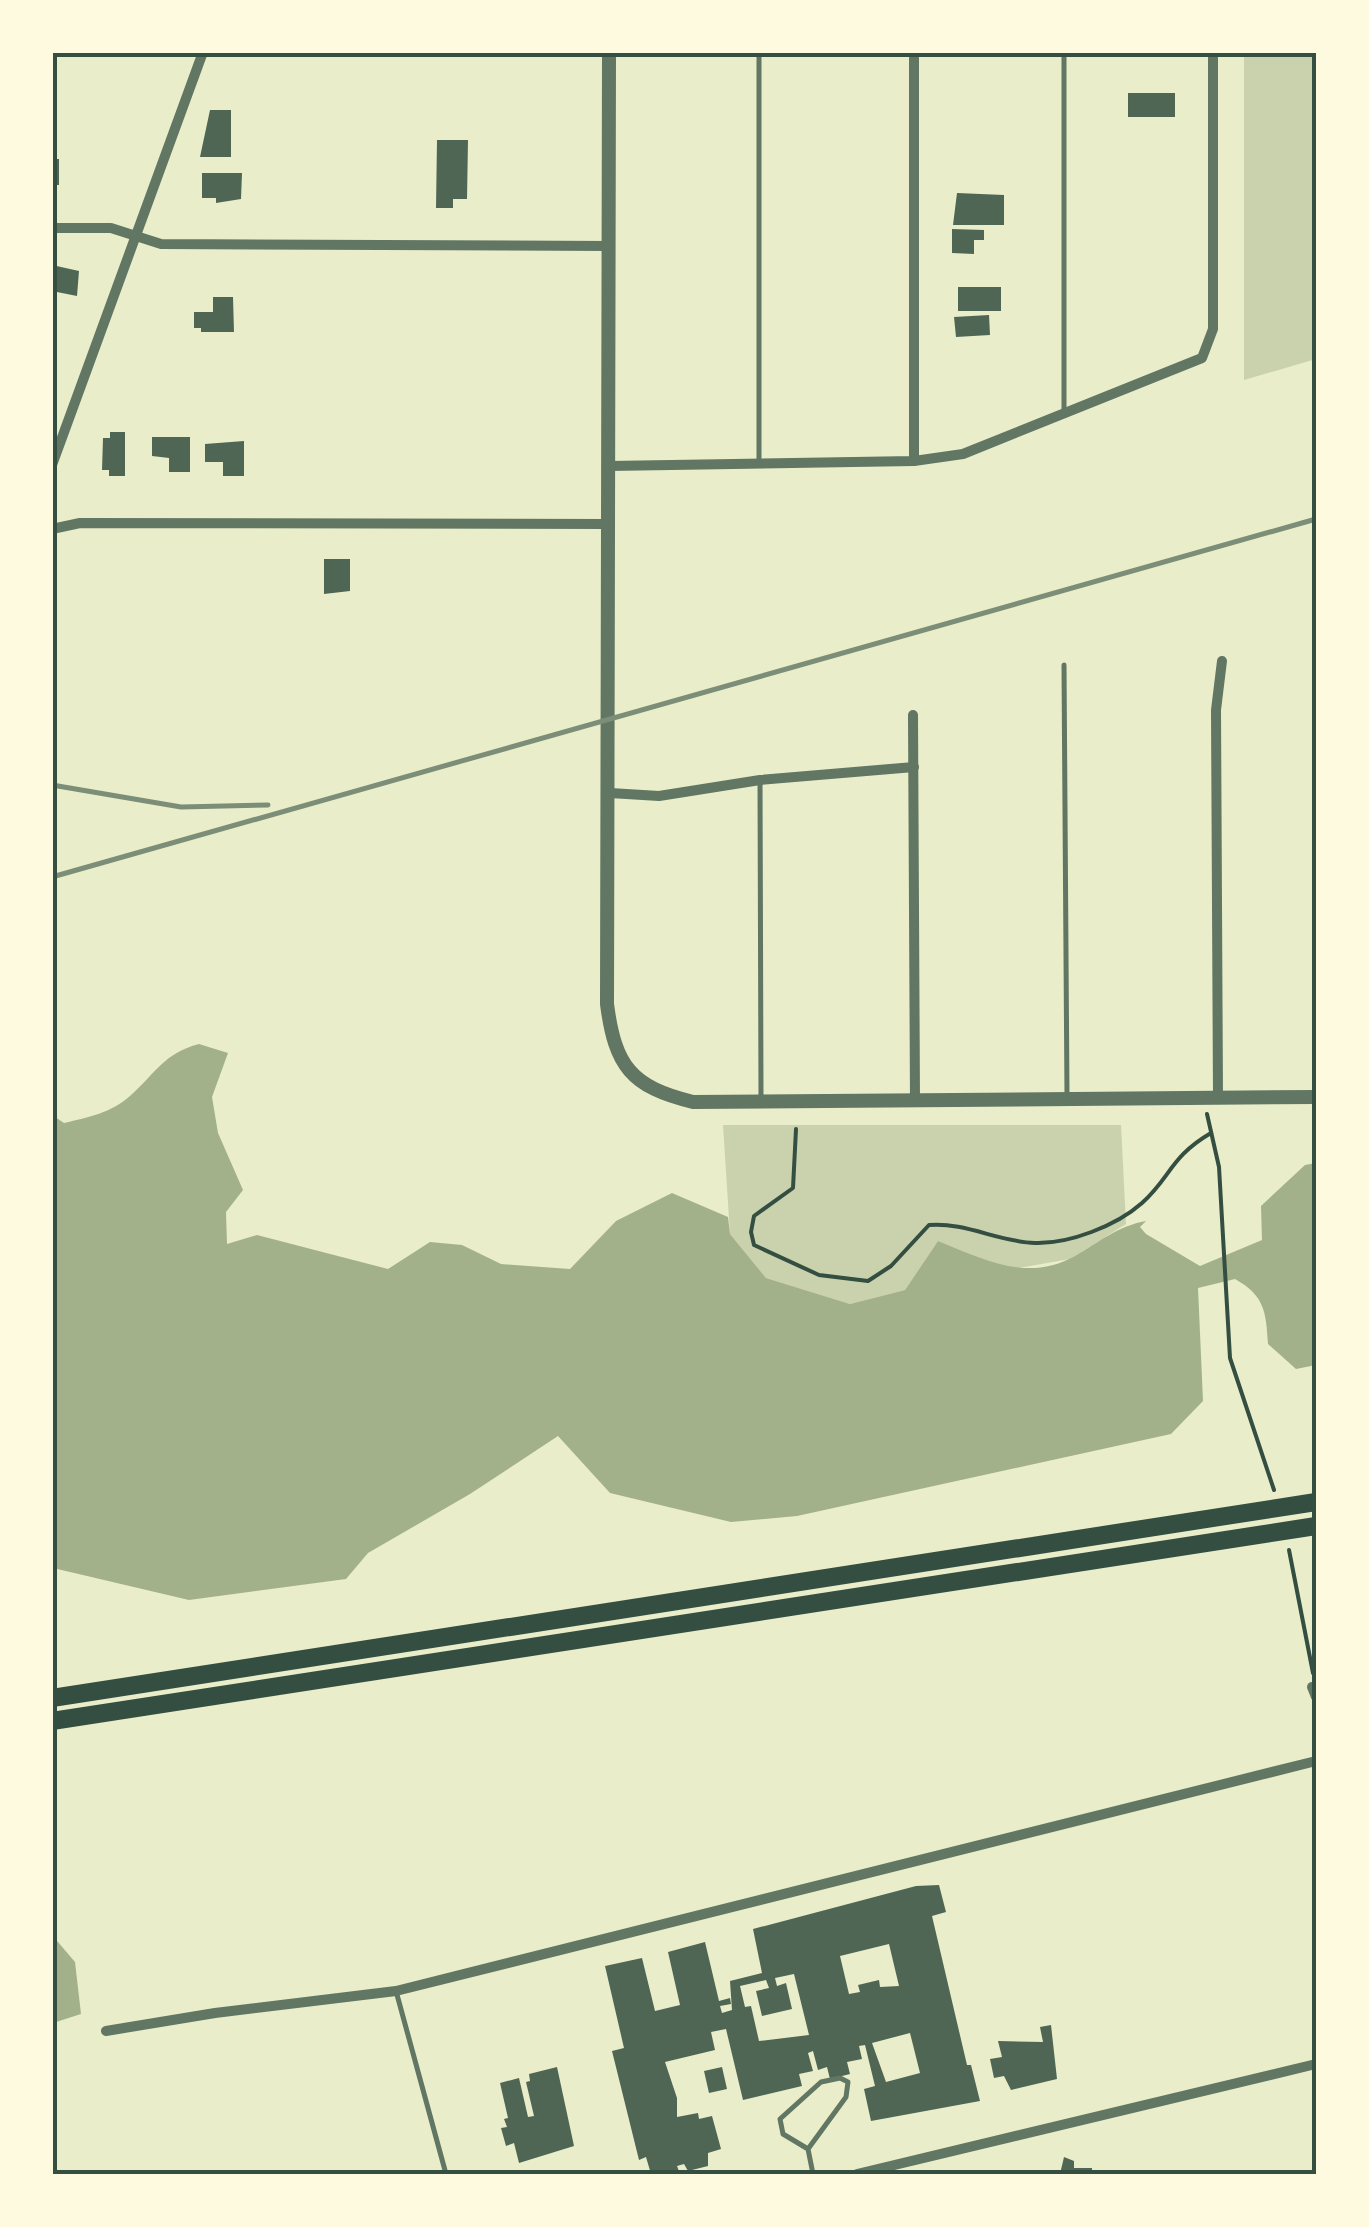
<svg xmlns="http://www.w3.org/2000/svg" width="1369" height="2227" font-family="'Open Sans',sans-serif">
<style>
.green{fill:#cad2ad}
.water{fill:#a3b18a}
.building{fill:#4f6655;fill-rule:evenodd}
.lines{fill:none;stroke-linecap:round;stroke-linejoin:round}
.path{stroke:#344e41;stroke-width:4}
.service{stroke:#617663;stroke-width:5}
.minor{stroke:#617663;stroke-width:10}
.tertiary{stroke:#617663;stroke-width:14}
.trunk{stroke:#344e41;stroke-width:18}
.rail{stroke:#7c8e77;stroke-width:5}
.neatline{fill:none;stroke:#344e41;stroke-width:4}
</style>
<rect width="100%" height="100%" fill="#e9edc9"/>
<g class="green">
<path d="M1244,53H1316V359L1244,380Z"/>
<path d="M723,1125H1121L1126,1224L1070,1259L1007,1270L938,1241L905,1290L850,1304L766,1278L730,1234Z"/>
</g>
<g class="water">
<path d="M199,1044L228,1053L212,1097L218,1133L243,1190L226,1212L227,1244L257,1235L388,1269L430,1242L462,1245L501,1264L570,1269L616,1221L672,1193L728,1217L730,1234L766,1278L850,1304L905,1290L938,1241C983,1259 1027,1283 1075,1256C1099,1242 1118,1226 1146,1221L1140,1227L1146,1234L1200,1266L1262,1240L1261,1206L1305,1165L1316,1163V1365L1296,1369L1268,1344C1266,1312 1265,1296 1235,1279L1198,1288L1203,1401L1171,1434L797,1516L731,1522L610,1493L558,1436L470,1494L368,1553L346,1579L189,1600L53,1568L52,1115L64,1123C89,1117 111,1113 130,1096C156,1073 164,1053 199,1044Z"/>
<path d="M52,1935L75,1962L81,2014L53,2023Z"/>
</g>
<g class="building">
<rect x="1128" y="93" width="47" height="24"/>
<path d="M210,110H231V157H200Z"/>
<path d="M437,140H468L467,199H453V208H436Z"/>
<rect x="52" y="159" width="7" height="26"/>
<path d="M202,173H242L241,199L216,203V198H202Z"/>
<path d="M957,193L1004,195V225H953Z"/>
<path d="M952,229L984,230V240H974V254L952,253Z"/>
<path d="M52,265L79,271L77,296L52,291Z"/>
<rect x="958" y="287" width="43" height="24"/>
<path d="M213,297H233L234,332H201V328H194V312H213Z"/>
<path d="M989,315L990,335L956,337L954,317Z"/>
<path d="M110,432H125V476H109V470H102L103,438H110Z"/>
<path d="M152,437H190V472H169V458L152,456Z"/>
<path d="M244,441V476H223V462H205V444Z"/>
<path d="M324,559H350V591L324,594Z"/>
<path d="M939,1885L946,1912L932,1916L967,2065H971L980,2101L871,2121L864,2089L875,2086L865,2045L859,2046L862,2059L847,2062L850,2074L830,2079L827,2067L818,2070L813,2051L808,2053L813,2071L799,2074L802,2086L743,2100L726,2029L711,2032L715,2050L665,2062L677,2098V2117L698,2113L699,2119L712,2116L721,2149L708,2153V2166L688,2171L684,2164L677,2166L680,2174H651L646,2157L639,2160L612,2051L624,2048L605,1966L642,1958L655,2011L680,2005L668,1952L705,1942L719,2001L730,1998L731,2004L720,2006L722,2013L732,2010L730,1981L762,1973L753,1929L916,1886ZM889,1944L899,1986L880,1987L879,1980L858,1985L860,1992L849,1994L840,1956ZM794,1974L809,2035L759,2041L751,2006L745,2007L740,1986L766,1980L769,1988L756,1991L762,2016L792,2009L786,1983L777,1986L775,1978ZM910,2033L920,2073L886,2082L872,2043Z"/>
<path d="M1051,2025L1057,2079L1011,2090L1004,2076L994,2078L990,2059L1002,2057L998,2041L1043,2042L1040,2027Z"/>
<path d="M557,2067L574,2146L519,2163L514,2143L506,2146L501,2128L507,2127L504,2119L508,2118L500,2083L519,2078L528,2117L534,2116L526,2082L530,2081L529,2074Z"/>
<path d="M722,2067L727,2089L709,2093L704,2071Z"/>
<path d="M1064,2157L1074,2161V2168H1092V2174H1060Z"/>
</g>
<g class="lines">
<g class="path">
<path d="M1207,1114L1219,1167L1230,1358L1274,1490"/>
<path d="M796,1129L793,1188L754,1216L751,1232L754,1245L819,1275L868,1281L891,1266L929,1225C965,1222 999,1242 1035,1243C1069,1244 1116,1226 1142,1203C1171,1177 1170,1157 1211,1133"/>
<path d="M1289,1550L1313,1673"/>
</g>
<g class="service">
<path d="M759,52V462"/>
<path d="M1064,52V411"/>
<path d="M1064,665L1067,1097"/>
<path d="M760,780L761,1097"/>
<path d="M396,1991L446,2174"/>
<path d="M808,2149L783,2134L780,2119L821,2082L840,2078L848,2082L846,2097L808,2149L813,2174"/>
</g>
<g class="minor">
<path d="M914,52V461"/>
<path d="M52,228H111L161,244L610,246"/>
<path d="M52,465L203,52"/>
<path d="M609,466L914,461L963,454L1202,358L1213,329V52"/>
<path d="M52,529L80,523L609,524"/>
<path d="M913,715L915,1101"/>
<path d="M610,793L659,796L760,780L914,767"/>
<path d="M1218,1098L1216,710L1222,661"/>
<path d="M1312,1687L1316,1697"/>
<path d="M106,2031L215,2013L396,1991L1316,1761"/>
<path d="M857,2174L1316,2064"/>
</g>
<path class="tertiary" d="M609,52L607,1004C615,1066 631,1087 693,1102L1316,1097"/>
<g class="trunk">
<path d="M52,1698L1316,1502"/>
<path d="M52,1721L1316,1526"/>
</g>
<g class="rail">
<path d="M52,785L181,807L268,805"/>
<path d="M52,877L1316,519"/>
</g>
</g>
<rect width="1369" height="2227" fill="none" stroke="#fefae0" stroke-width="110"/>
<rect x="55" y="55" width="1259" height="2117" class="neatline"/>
</svg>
